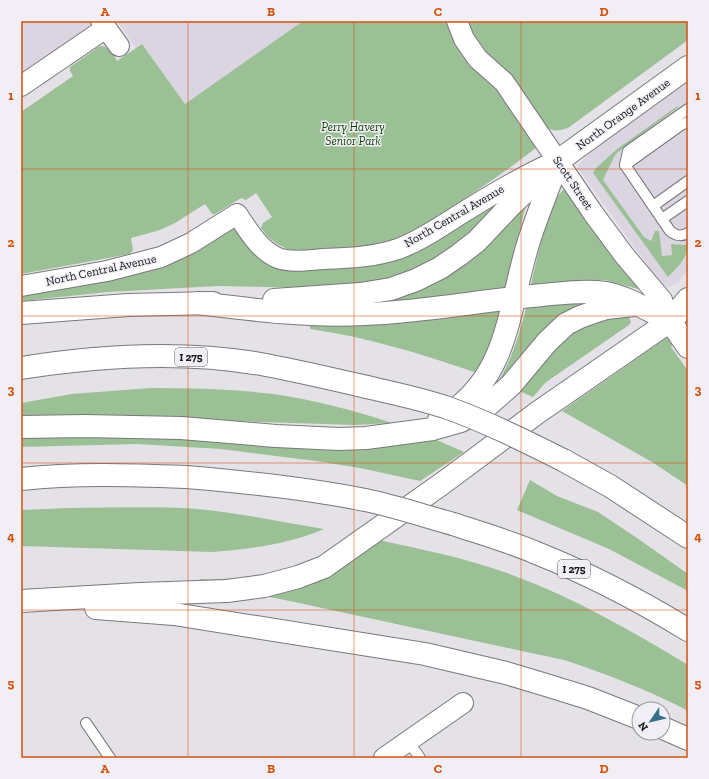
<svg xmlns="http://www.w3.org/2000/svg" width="709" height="779" font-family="'Zilla Slab',serif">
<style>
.built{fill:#dbd5e2}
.green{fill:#9cc096}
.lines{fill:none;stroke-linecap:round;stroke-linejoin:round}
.lane-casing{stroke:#7a787d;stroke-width:12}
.street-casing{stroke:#7a787d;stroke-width:22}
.secondary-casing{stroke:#7a787d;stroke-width:24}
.primary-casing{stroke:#7a787d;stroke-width:24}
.highway-casing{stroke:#7a787d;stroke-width:24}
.lane{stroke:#fff;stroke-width:10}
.street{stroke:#fff;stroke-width:20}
.secondary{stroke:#fff;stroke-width:22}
.primary{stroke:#fff;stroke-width:22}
.highway{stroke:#fff;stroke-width:22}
.highway-bridge-casing{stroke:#7a787d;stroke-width:24;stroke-linecap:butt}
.highway-bridge{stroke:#fff;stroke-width:22}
.grid{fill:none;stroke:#d3520d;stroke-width:1;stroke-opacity:0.55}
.labels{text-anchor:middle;stroke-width:3;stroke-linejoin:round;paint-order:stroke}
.shield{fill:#f1eff5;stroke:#58565a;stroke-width:1}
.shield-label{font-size:11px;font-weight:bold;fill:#161518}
.street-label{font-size:12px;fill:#161518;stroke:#f1eff5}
.park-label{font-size:12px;font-style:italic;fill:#0a3f00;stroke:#f1eff5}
.neatline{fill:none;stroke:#d3520d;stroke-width:1.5}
.grid-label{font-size:13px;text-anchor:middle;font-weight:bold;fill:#d3520d}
</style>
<rect width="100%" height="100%" fill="#e4e1e7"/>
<g class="built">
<path d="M21,21H89L92,26L21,76Z"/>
<path d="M117,21H303L185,104L142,44L136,48Z"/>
<path d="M688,82V269L678,282L669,287L661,283L656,277L578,168L579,164L589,154L616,131Z"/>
</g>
<g class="green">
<path d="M303,21H447L495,83L535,143L536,148L508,169L440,216L411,234L379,245L356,249L297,251L287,249L277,244L268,237L261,228L263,223L272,217L256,193L246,200L241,198L215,214H212L205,204L175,223L160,230L131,238L133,250L130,254L21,274V112L73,76L70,71V67L100,46C109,46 113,54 117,61L142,44L185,104Z"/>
<path d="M464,21H688V40L568,128C558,131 553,132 545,126L489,60Z"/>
<path d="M679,105L676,109L624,147L615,155L603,180L644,237L651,241L655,231H659L662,256L672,255L671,244L685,245L688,243C688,258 678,267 668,277L593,173L595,169L617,149Z"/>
<path d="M564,189L566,190L642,290L605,280H591L532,287L531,285C536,263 548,202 564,189Z"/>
<path d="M506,190L488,218L440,260L372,284L316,288L217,286L108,292L21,301V295L168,263C193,254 213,241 234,226L248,244L355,266L382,264L405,256Z"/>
<path d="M526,204L506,289L398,304L350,301L370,300Z"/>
<path d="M593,301L573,308L523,360L498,382C513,357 520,332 527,304Z"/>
<path d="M501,306L495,336L477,373C422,354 367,337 310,329V322Z"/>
<path d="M629,317L631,322L629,325L552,378L545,383L533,397L517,390L567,332L590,320Z"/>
<path d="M666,338H669L674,343L671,347L688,371V486L652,462L562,411Z"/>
<path d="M151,388C192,388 233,389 273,394C311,399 356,411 392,423L355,425L108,417H21V403L72,394Z"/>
<path d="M21,432L373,447L424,441L432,438L464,452L420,481L360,468L316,461L221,449L137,444L21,447Z"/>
<path d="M530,480L557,496L598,512L637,538L688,574V591L609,549L517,510Z"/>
<path d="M69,508C111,508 155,506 197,509C240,513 282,522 324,529C289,544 251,549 213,552L21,546V510Z"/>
<path d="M370,538C419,549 468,558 515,576C576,599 632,631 688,665V711C651,691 604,673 564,660L285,600L200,584V579C233,580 267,577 298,567C323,558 346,548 370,538Z"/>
</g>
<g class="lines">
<g class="lane-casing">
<g id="lane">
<path d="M688,109L628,151L625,165L670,231C676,236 681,237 688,233"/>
<path d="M625,165L681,125L688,122"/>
<path d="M653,206L688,181"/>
<path d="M662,219L688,201"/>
<path d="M86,723L110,758"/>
<path d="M408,741L420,758"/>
</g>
</g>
<g class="street-casing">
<g id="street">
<path d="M101,21L119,46"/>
<path d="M457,21L464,39L478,59L504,82L593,213L624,255L662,300L670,321L678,315"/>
<path d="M21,86L106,28"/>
<path d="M21,286L107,271L161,257L191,243L237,214C248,230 259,250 278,258C291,263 310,260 323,259C349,258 374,257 398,249C420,241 440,227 459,215C489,196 519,178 552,163"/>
<path d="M384,758L463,703"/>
</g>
</g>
<g class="secondary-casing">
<g id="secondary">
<path d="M558,161L688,67"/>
<path d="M670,321L688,299"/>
</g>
</g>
<g class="primary-casing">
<path id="primary" d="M670,321L688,347"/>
</g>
<g class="highway-casing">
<g id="highway">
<path d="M274,300L360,294L391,289L416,280L440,268L459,255L477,241L510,206L558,161"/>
<path d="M21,313L128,305L213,303"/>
<path d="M21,368C102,355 185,350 266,365C297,371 328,378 358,385"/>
<path d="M439,420C511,380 507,309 529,241C537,215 548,190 557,164"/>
<path d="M21,427L85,426L181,428L276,436L339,439L366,438L433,429L461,421L486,407L511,385L547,342L566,324L580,317L594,312L606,308L634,305"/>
<path d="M563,460L610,486L688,537"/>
<path d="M21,479C76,473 131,475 186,477"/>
<path d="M453,524C480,533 508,541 534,552C587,573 639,600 688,630"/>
<path d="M21,601L140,594L227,591L264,586L298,577L324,567L443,483L537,413L670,321C649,311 628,297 606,293C585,290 563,293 542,295C483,300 424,312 365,314C309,317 254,310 198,303"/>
<path d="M96,608L174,614L425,654L506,673L546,685L588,698L639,718"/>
<path d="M663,728L688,739"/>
</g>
</g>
<use href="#lane" class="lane"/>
<use href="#street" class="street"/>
<use href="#secondary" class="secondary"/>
<use href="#primary" class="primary"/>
<use href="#highway" class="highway"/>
<g class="highway-bridge-casing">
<g id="highway-bridge">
<path d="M358,385C388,392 419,398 448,408C487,422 525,441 563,460"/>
<path d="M186,477C246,482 306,488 365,500C395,506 424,516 453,524"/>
</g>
</g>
<use href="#highway-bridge" class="highway-bridge"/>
</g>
<path class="grid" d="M188,21V758M354,21V758M521,21V758M21,169H688M21,316H688M21,463H688M21,610H688"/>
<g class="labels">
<g class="shield">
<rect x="175" y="348" width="32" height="18" rx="3"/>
<rect x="558" y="560" width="32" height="18" rx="3"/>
</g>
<g class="shield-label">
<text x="191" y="361">I 275</text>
<text x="574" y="573">I 275</text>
</g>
<g class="street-label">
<text transform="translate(623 114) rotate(-36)" y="4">North Orange Avenue</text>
<text transform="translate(573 183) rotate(56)" y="4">Scott Street</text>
<text transform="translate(454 216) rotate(-30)" y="4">North Central Avenue</text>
<text transform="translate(101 270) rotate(-12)" y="4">North Central Avenue</text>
</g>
<g class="park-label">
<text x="353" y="131">Perry Havery<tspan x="353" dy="14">Senior Park</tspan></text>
</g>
</g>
<rect width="709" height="779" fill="none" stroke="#f1eff5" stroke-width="44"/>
<g transform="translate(651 721) rotate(235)"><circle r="19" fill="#f1eff5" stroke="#99989d"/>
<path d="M0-3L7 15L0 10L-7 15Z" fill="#356f88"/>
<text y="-6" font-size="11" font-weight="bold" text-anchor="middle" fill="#161518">N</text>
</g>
<rect x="22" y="22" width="665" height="735" class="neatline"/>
<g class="grid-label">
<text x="105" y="16">A</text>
<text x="271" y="16">B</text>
<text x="438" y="16">C</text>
<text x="604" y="16">D</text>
<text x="11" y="100">1</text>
<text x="698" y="100">1</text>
<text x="11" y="247">2</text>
<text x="698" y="247">2</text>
<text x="11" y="394">3</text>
<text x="698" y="394">3</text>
<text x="11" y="541">4</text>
<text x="698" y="541">4</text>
<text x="11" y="688">5</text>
<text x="698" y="688">5</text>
<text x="105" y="773">A</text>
<text x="271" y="773">B</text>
<text x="438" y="773">C</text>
<text x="604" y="773">D</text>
</g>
</svg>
